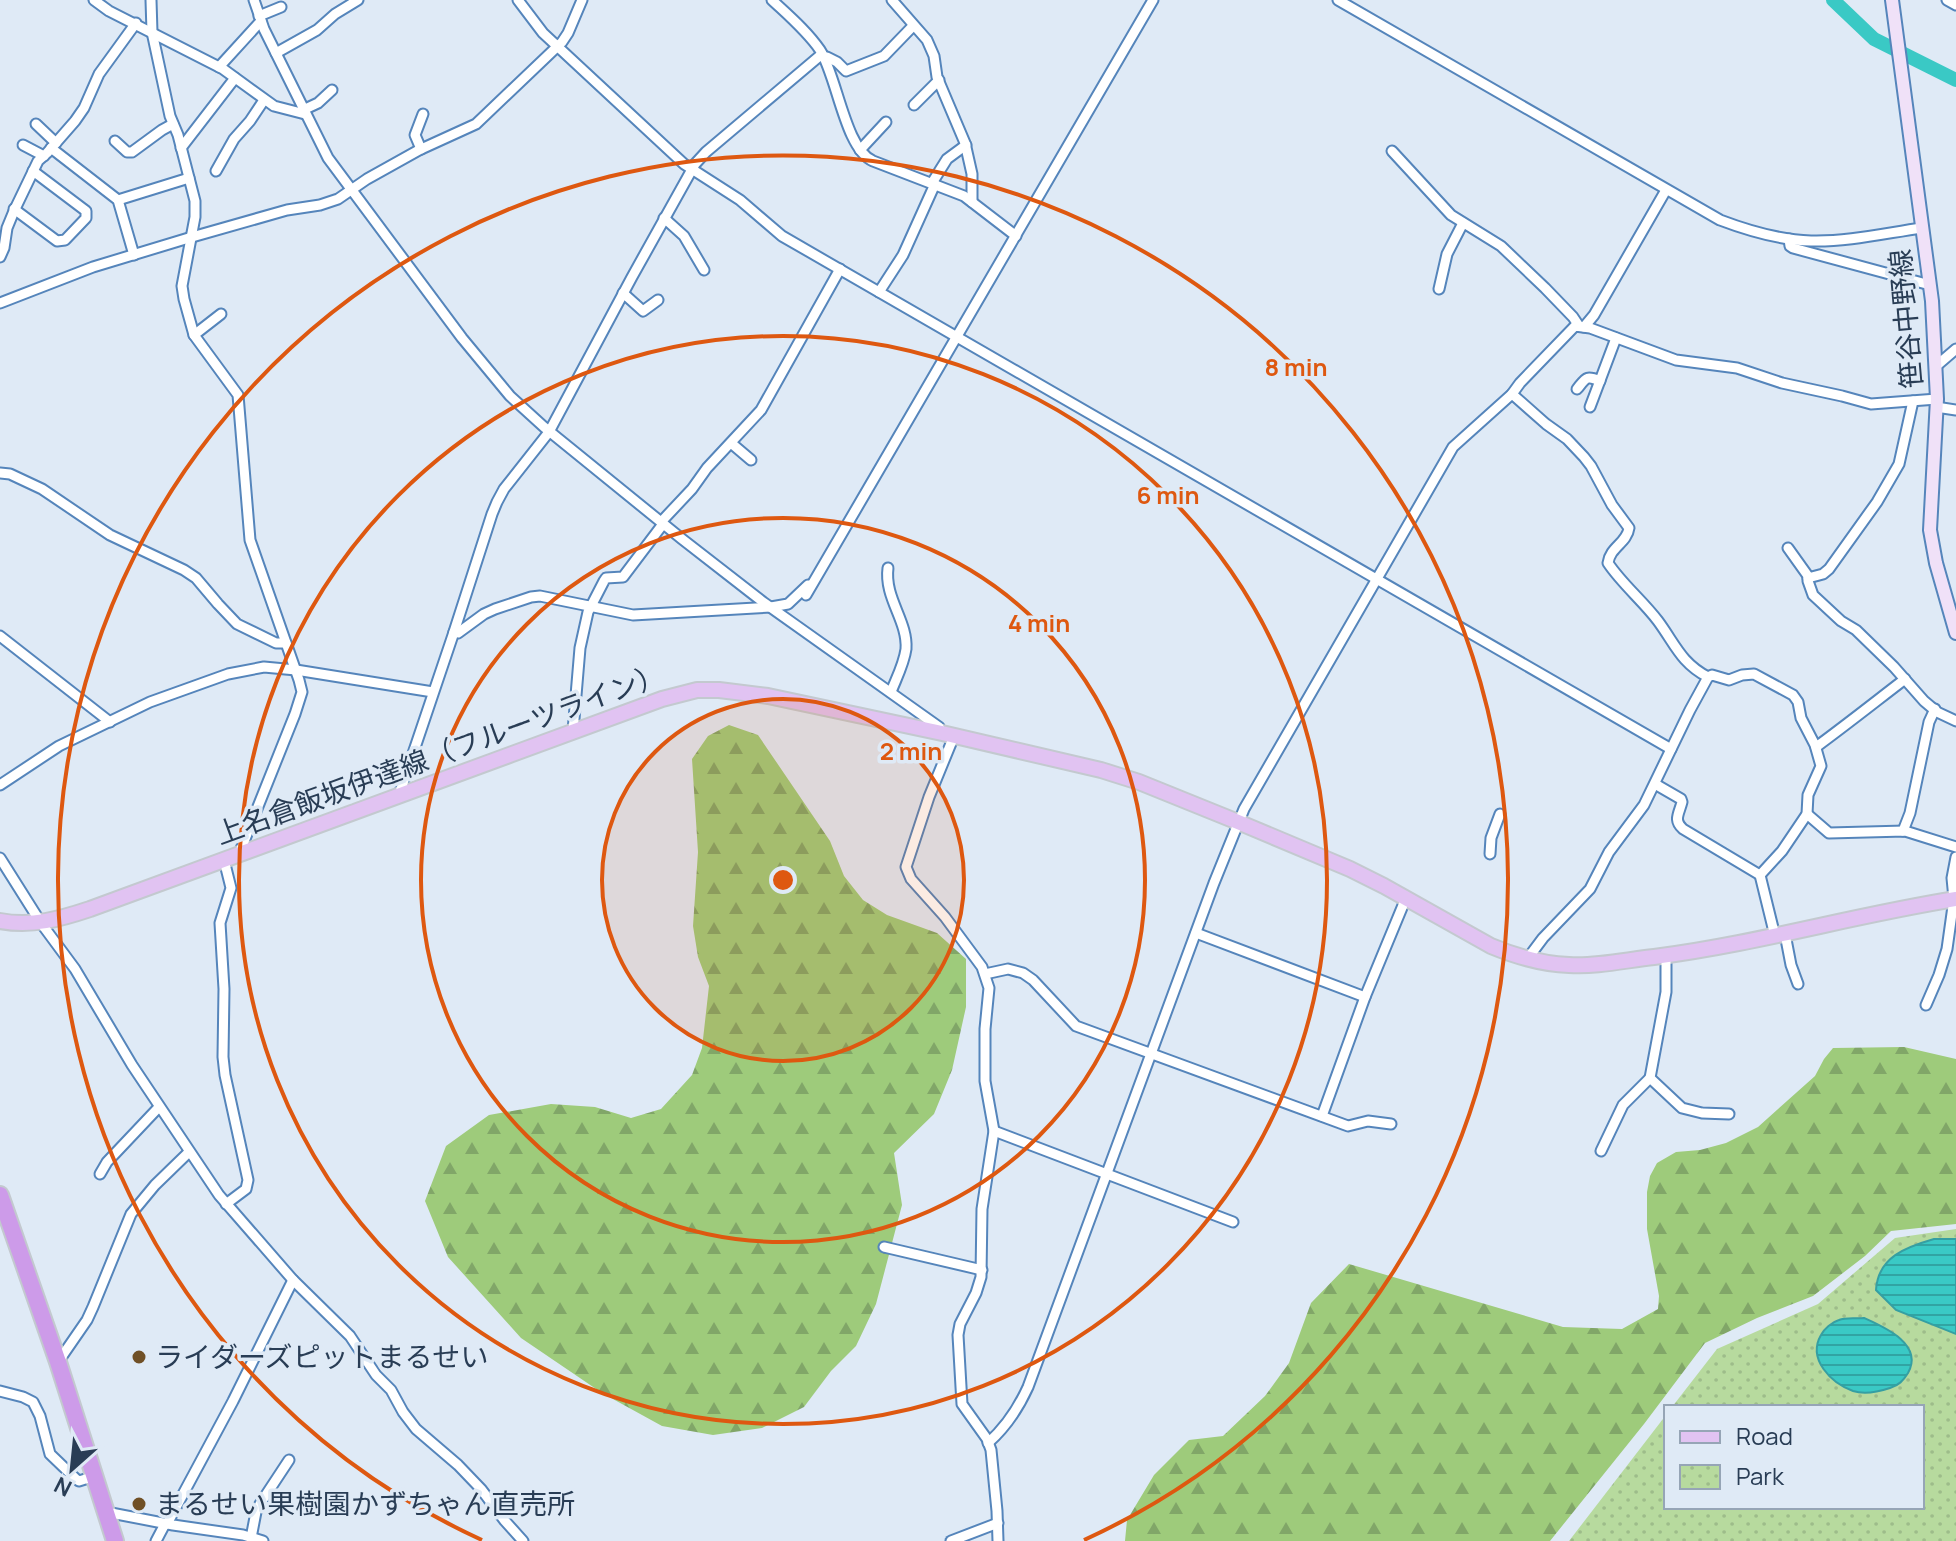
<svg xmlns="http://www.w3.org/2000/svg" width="1956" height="1541" font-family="Manrope,'Noto Sans JP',sans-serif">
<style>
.forest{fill:url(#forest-firs)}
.park{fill:url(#park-dots)}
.water{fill:url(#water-rules);stroke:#359fa3;stroke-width:2}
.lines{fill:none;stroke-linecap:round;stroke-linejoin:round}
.river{stroke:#3ac9c5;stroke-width:14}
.street-casing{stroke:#5585bb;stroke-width:13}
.secondary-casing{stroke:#5585bb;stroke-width:16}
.primary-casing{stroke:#c3c9cf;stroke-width:18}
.highway-casing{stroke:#c3c9cf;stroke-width:20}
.street{stroke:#fff;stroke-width:9}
.secondary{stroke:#f0e1f8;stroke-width:12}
.primary{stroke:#e1c3f2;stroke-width:14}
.highway{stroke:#cd9be9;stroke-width:16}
.ring{fill:none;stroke:#de5810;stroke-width:4}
.poi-dot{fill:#705026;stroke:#dfeaf6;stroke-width:3}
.labels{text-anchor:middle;stroke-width:7;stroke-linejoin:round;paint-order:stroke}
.street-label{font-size:28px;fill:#293d55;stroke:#dfeaf6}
.poi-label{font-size:28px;fill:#293d55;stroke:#dfeaf6;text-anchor:start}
.centre{fill:#de5810;stroke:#dfeaf6;stroke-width:4}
.ring-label{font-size:24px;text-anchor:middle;font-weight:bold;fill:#de5810;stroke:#dfeaf6;stroke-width:7;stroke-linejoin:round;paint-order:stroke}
</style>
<defs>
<pattern id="forest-firs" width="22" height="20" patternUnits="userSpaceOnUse" patternTransform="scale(2)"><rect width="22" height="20" fill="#9ecb7b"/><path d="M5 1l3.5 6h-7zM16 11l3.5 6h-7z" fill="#81a668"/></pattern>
<pattern id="park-dots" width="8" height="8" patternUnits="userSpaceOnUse" patternTransform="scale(2)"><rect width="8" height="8" fill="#b7da9e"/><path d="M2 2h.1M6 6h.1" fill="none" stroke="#9dbc8a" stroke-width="1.8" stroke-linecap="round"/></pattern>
<pattern id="water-rules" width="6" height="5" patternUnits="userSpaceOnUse" patternTransform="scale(2)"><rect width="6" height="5" fill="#3ac9c5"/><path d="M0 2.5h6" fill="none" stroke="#31a4a3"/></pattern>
</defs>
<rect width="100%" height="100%" fill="#dfeaf6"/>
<g class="forest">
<path d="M729,725L758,735L830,841L844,876L863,900L887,915L937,933L966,959V1007L952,1070L934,1114L894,1153L902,1205L876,1304L856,1346L831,1371L804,1407L762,1428L713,1435L662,1426L602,1393L521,1338L448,1257L425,1201L446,1146L489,1115L551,1104L595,1107L631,1118L661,1109L692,1075L702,1048L709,986L698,957L693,926L698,852L692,759L708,736Z"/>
<path d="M1904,1047L1956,1059V1224L1891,1231L1865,1256L1813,1296L1757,1318L1705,1343L1644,1424L1550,1541H1125L1127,1520L1154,1475L1189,1440L1223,1436L1265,1396L1289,1363L1311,1303L1349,1264L1563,1327L1622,1329L1658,1309L1659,1296L1647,1229V1192L1650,1176L1657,1163L1676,1152L1700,1150L1726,1143L1758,1127L1815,1076L1824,1059L1833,1048Z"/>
</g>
<path class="park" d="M1956,1229V1541H1569L1666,1415V1507H1922V1407H1672L1717,1349L1818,1304L1895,1238Z"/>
<g class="water">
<path d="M1934,1239H1956V1334L1896,1310L1876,1290C1878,1257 1906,1247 1934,1239Z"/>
<path d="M1864,1318C1884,1327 1924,1344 1908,1373C1903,1381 1899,1385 1890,1388C1878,1392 1865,1395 1853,1391C1831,1383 1807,1359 1821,1335C1824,1329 1832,1322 1839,1320C1846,1317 1856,1319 1864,1318Z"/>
</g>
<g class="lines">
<path class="river" d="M1833,0L1874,39L1956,80"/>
<g class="street-casing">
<g id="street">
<path d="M94,0L109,11L223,69L274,106L305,114"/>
<path d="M151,0L152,32L170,116L178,135L195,201V217L182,286L184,299L194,335L238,395L250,540L299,680L302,692L295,714L239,854"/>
<path d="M254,0L264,29L328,158L462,338L510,396L544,427L682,539L763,602L939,727L942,733"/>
<path d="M518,0L543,33L684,164L740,200L782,236L1671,749"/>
<path d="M772,0C788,15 807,31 820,50C837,76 845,149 873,161L964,196L1016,236"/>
<path d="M892,0L927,40L934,56L937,77L965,143L972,174V202"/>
<path d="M1338,0L1720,220C1749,231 1779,240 1811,241C1848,242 1886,233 1922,228"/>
<path d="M1947,0L1956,5"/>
<path d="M259,16L281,7"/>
<path d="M276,53L317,30L335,14L358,0"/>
<path d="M824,58L827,57L837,62L846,71L884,56L913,26"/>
<path d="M219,67L261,21"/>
<path d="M914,105L939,80"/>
<path d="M303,110L318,103L332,90"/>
<path d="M36,124L56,143"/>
<path d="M115,141L127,152H132L162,130L173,124"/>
<path d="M23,145L44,156"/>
<path d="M51,148L118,200L134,255"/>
<path d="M181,148L235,78"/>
<path d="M421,149L415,135L423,114"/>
<path d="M860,150L886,122"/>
<path d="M1392,151L1451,215L1501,246L1545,288L1573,317L1579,326"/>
<path d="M216,171L234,139L250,121L264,100"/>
<path d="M932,183L947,159L966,145"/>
<path d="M118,200L189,178"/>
<path d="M14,209L57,241L65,240L86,218V211L33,171"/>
<path d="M664,218L684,236L704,270"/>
<path d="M1789,239L1790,246L1793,248L1930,285"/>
<path d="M0,257L4,248L7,228L14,211L38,161L47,153L75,121L84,108L99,74L136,23"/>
<path d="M1439,289L1447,254L1463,223"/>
<path d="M879,292L903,255L935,184"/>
<path d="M623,293L643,311L658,300"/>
<path d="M0,303L93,267L192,237L287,210L320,205L338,199L367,179L419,150L476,124L562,42L568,33L582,0"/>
<path d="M1584,327L1594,315L1666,190"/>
<path d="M194,335L221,314"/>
<path d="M1935,367L1956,349"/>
<path d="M1577,389C1586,378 1586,375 1600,381"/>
<path d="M1512,394L1546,424L1567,439L1584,457L1591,466L1612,505L1629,528C1627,543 1610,547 1608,563C1622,584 1643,601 1658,621C1675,644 1681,663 1708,677L1690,710L1644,805L1609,852L1590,889L1543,938L1528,958"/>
<path d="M1590,407L1616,338"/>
<path d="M1936,407L1956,410"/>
<path d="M731,443L751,460"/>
<path d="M0,473L10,474L42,489L110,535L184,570L196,578L218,604L237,624L276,643H286"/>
<path d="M661,522L692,489L707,468L761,410L840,269"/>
<path d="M1788,548L1808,576V581L1813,595L1841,621L1856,630L1894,667L1924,701L1937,712L1956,721"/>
<path d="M888,568C884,598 908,621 906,649C904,664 896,679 891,692"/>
<path d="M1808,578L1823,574L1829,569L1877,502L1899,464L1913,401"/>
<path d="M806,595L1153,0"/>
<path d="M454,632L458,633L484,614L495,609L531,597L540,596L633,615L771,607L788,604L808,585"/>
<path d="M0,636L110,722"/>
<path d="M573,731L580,648L588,612L604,581L606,578L623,577L663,524"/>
<path d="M954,736L929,797L906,867L911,879L945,917L982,967L989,988L985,1029V1081L994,1131L982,1209L981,1277L976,1293L960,1324L958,1335L962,1404L987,1439L991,1450L997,1511L998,1541"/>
<path d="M1816,747C1846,725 1875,702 1905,679"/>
<path d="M1655,784L1681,799L1682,802C1679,814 1673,820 1683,829L1760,875L1782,851L1807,814L1808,795L1821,766L1815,745L1801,718L1798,702L1793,695L1754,674L1742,675L1729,680L1712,675L1708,677"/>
<path d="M0,785L59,746L150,702L228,674L264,667L296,670L433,692"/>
<path d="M399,795L453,635L492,514L497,502L504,489L549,432L632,277L695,164L706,152L822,54"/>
<path d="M1807,814L1829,833L1905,831L1956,847"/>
<path d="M1903,831L1910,813L1929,722L1935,709"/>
<path d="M1490,854L1491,838L1500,814"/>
<path d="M0,858L41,923L75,969L132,1065L219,1195L293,1280L350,1336L376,1375L391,1390L403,1412L416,1429L458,1465L481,1489L505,1521L523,1541"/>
<path d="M224,860L231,888L220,923L224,989L223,1057L225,1075L248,1180L246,1189L226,1204"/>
<path d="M1760,875L1775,936"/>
<path d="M1196,933L1365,997"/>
<path d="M1785,934L1791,965L1798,984"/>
<path d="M1666,955V992L1650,1078L1682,1108L1702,1113L1729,1114"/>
<path d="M985,974L1008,969L1023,973L1033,980L1076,1026L1348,1126L1368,1121L1391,1124"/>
<path d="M1926,1005L1939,975L1947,949L1954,899L1952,878L1956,857"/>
<path d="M1322,1116L1365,997L1406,898"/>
<path d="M994,1131L1233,1222"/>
<path d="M1601,1151L1623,1105L1650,1078"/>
<path d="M100,1174L107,1162L159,1107"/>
<path d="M884,1247L982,1270"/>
<path d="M58,1362L87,1320L93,1307L131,1214L155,1185L189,1152"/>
<path d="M0,1391L23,1397L33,1402L40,1416L50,1454L76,1479L79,1481L95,1476"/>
<path d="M988,1443C1006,1427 1018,1409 1028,1387L1214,883L1244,809L1453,447L1512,394L1520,383L1575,326L1590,328L1676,360L1737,368L1782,383L1842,396L1871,404L1937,399"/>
<path d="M106,1512L173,1525L243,1535L263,1541"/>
<path d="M167,1524L233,1401L293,1280"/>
<path d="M251,1538L256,1512L260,1504L289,1460"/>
<path d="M156,1541L165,1524"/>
<path d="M951,1541L998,1523"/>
</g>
</g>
<g class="secondary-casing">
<path id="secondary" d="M1892,0L1932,301L1937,399L1930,530L1936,563L1956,633"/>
</g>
<g class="primary-casing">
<path id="primary" d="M0,921C32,927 60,919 90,909L662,699L697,690H719L768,696L942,733L1101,770L1139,782L1238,822L1350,869L1384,886L1491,946C1515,956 1542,964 1569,965C1597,967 1626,960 1654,957C1756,944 1855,915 1956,899"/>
</g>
<g class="highway-casing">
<path id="highway" d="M0,1195L58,1362L115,1541"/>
</g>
<use href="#street" class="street"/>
<use href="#secondary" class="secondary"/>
<use href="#primary" class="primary"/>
<use href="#highway" class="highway"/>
</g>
<circle cx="783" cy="880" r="181" fill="#de5810" fill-opacity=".12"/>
<g class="ring">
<circle cx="783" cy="880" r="181"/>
<circle cx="783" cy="880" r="362"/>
<circle cx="783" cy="880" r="544"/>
<path d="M482 1540A725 725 0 1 1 1084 1540"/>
</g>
<g class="poi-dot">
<circle cx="139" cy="1357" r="8"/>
<circle cx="139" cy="1504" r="8"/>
</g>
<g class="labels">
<g class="street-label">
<text transform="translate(1906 319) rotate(-95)" y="10">笹谷中野線</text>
<text transform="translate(440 754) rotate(-20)" y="10">上名倉飯坂伊達線（フルーツライン）</text>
</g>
<g class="poi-label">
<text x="155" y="1367">ライダーズピットまるせい</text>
<text x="155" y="1514">まるせい果樹園かずちゃん直売所</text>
</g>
</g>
<circle cx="783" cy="880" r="12" class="centre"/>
<g class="ring-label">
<text x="1296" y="376">8 min</text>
<text x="1168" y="504">6 min</text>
<text x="1039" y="632">4 min</text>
<text x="911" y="760">2 min</text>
</g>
<rect x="1664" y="1405" width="260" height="104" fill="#dfeaf6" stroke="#96a5b6" stroke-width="2"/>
<rect x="1680" y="1431" width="40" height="12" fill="#e1c3f2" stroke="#96a5b6" stroke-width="2"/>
<text x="1736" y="1445" font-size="24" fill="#293d55">Road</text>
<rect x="1680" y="1465" width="40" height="24" fill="url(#park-dots)" stroke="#96a5b6" stroke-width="2"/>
<text x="1736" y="1485" font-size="24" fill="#293d55">Park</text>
<g transform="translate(72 1469) rotate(207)" stroke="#dfeaf6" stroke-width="6" paint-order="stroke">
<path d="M0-6L14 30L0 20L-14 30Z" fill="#293d55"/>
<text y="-12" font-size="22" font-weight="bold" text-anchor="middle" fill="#293d55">N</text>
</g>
</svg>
